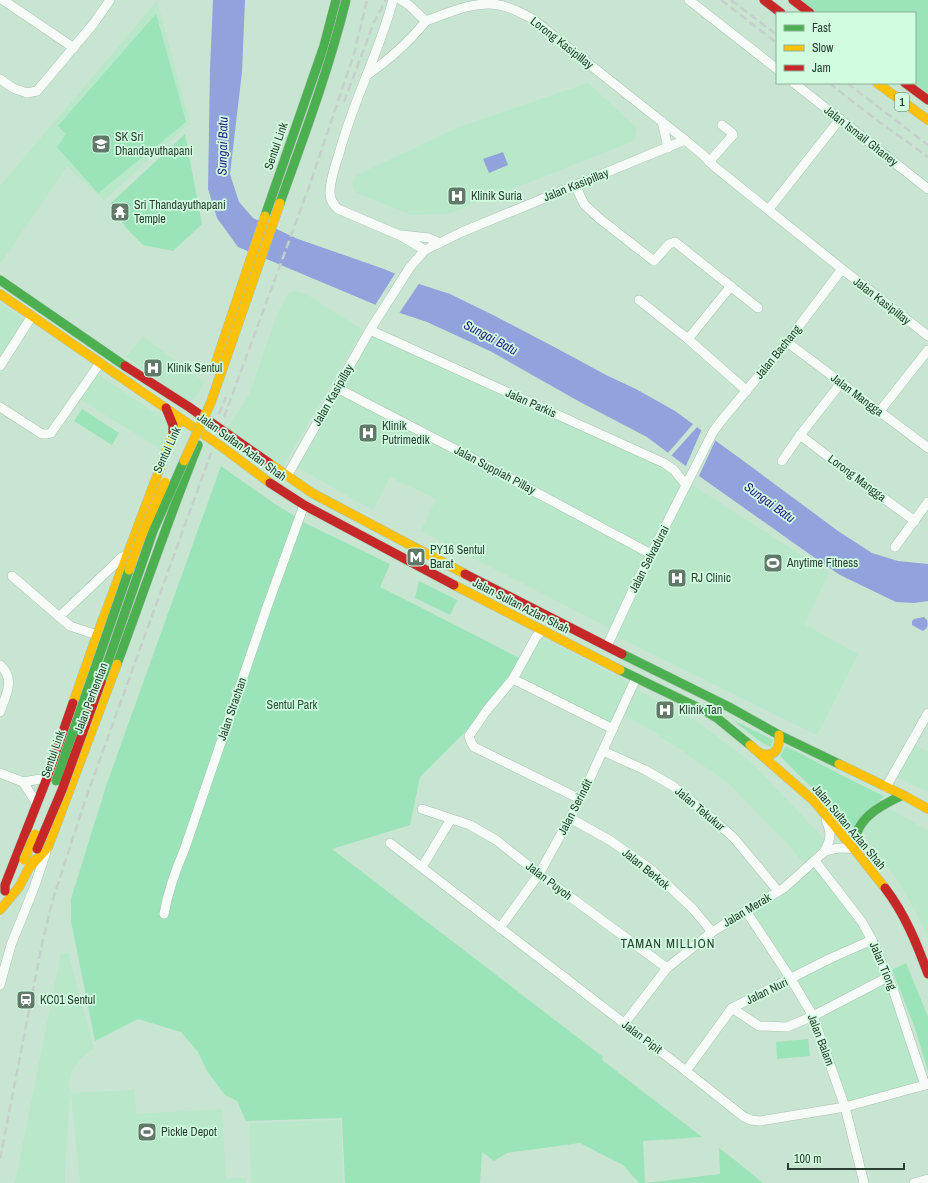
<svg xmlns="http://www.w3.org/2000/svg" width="928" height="1183" font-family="'Archivo Narrow',sans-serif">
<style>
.built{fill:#b8e7c9}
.green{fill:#9be3b9}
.water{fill:#92a2dc}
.pier{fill:#c8e5d2}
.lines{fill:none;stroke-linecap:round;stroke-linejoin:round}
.street-casing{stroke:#aac2b3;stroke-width:10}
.fast-casing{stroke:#aac2b3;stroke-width:10}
.slow-casing{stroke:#aac2b3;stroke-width:10}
.jam-casing{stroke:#aac2b3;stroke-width:10}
.street{stroke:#f7fbf8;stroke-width:9}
.fast{stroke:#4caf50;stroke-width:9}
.slow{stroke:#ffc107;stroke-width:9}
.jam{stroke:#c62828;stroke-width:9}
.rail{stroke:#c6cfca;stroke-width:2.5;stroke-dasharray:8 4;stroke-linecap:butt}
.fast-bridge-casing{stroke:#aac2b3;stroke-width:10;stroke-linecap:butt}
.slow-bridge-casing{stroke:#aac2b3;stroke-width:10;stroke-linecap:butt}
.jam-bridge-casing{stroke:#aac2b3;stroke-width:10;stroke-linecap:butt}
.fast-bridge{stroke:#4caf50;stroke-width:9}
.slow-bridge{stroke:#ffc107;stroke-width:9}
.jam-bridge{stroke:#c62828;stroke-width:9}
.labels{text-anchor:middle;stroke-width:3.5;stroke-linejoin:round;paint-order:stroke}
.shield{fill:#d1fce0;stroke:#5b7866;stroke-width:1}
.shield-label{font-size:11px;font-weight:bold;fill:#293f31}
.street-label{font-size:12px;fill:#293f31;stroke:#d1fce0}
.poi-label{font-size:12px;fill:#293f31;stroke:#d1fce0;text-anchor:start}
.park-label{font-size:12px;fill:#255238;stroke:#d1fce0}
.water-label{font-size:13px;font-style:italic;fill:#241782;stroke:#d1fce0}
.neighbourhood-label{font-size:13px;letter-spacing:1px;fill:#293f31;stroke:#d1fce0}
</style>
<rect width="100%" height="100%" fill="#c8e5d2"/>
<g class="built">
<path d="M157,1L190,123L104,200L67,166L0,264V186Z"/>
<path d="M588,83L637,128L634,141L448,214L411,215L355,192L352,183L357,175L459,127Z"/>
<path d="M294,291L306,294L363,330L282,467L227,429L249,395L277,315L287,295Z"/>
<path d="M0,303L26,321L0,362Z"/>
<path d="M372,333L663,466L672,473L681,486L611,629L421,531L436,499L390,477L373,510L295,466Z"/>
<path d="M143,337L205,382L191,403L126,357Z"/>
<path d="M96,373L169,422L162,450L78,398Z"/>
<path d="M692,485L829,573L804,624L858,654L817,735L616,636Z"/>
<path d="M544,638L630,683L611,725L513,676L534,639Z"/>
<path d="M634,688L698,722L753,764L826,841L804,864L789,845L726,781L654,732L622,714Z"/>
<path d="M913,744L928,752V792L895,776Z"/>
<path d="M882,809H889L894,811L928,831V935L902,887L867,838L864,830Z"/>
<path d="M815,865L859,923L892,994L921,1083L848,1103L813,1011L751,913Z"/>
<path d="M68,953L94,1048L79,1060L72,1070L69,1084L70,1090L65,1166V1183H15L61,954Z"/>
<path d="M134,1090L136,1114L222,1109L226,1178H246V1183H80L71,1093Z"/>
<path d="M341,1120L343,1183H251L249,1123Z"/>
</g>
<g class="green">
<path d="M801,0H928V94L915,83V13H818Z"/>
<path d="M156,14L186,122L98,193L57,147L66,134L58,126Z"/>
<path d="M185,134L202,224L173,251L143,245L126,228L111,203Z"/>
<path d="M82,409L119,433L112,445L74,421Z"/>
<path d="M221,466L275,504L309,525L390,564L380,587L410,602L521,659L510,676L464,733L420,777L410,825L332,849L603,1057L602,1060L702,1137L643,1141L645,1183L720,1174L719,1148L736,1161L763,1183H639L623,1165L580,1143L507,1153L494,1161L482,1152L480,1183H345L342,1118L246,1121L237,1101L225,1095L207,1071L198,1052L181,1032L138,1019L95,1041L71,921V899L106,786Z"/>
<path d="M419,581L457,600L450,615L415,598Z"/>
<path d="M733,720L773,740L771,747C762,745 742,727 733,720Z"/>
<path d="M786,746L849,779L884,796L850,833L814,790L780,756Z"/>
<path d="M906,963L928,1017V1071L914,1025L892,970Z"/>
<path d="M808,1039L810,1056L777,1059L776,1042Z"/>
</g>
<g class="water">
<path d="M213,0H245L242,72L230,174L239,202L253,218L298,239L384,269L419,284L450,294L493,315L558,349L608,376L636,389L675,411L749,465L838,531L872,553L898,561L928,564V601L914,603L896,602L840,575L815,558L699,476L647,437L580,402L490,351L427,322L376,305L238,247L217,218L208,189L210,69Z"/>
<path d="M503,152L508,165L489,173L483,159Z"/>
<path d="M924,617L927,620C928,625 928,628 923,631L912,625V621L914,619Z"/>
</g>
<g class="pier">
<path d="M396,272L420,282L398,315L374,307Z"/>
<path d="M694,423L698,426L670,457L667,454Z"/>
<path d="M702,429L716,439L698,478L685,468Z"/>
</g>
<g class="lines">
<g class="street-casing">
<g id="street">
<path d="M3,0L74,48"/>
<path d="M393,0C379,53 353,101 339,154C335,166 330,180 330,193C330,200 333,204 338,209L399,235L425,250"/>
<path d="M401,0C413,6 417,14 426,21C448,13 476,0 499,5C511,7 521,13 531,18L685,140"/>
<path d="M689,0L777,69"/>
<path d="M367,75C391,58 407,44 426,21"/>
<path d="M0,79L13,88L27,93L37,91L94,23L110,0"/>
<path d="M794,83L928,189"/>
<path d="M662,121L668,148"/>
<path d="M709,162L733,135L732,133L722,125"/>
<path d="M575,185L584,204L600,219L654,261L669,244L675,242L758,308"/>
<path d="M769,209L840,119"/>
<path d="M402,235L429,238L440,243"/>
<path d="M639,300L688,339L747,391"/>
<path d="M370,330L664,463L674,470L686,485"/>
<path d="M688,339L731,286"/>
<path d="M787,342L928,448"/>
<path d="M0,366L32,316"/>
<path d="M337,388L470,457L651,554"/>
<path d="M0,407L42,434H47L51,433L100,363"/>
<path d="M879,412L928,350"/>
<path d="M800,435L864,484L915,521"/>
<path d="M782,461L800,435L841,383"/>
<path d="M287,476L370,330L410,267L425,250L462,232L685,140L703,155L715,167L842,269L928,336"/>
<path d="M895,547L928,502"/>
<path d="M12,576L70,626L97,635"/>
<path d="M59,617L118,561L122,557L128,555"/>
<path d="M542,631L536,637L513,679L487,710L469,736L471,742L474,747L580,799"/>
<path d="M607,646L633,590L713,432L721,421L787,342L842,269"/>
<path d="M0,665C16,679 6,695 0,712"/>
<path d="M513,679L613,729"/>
<path d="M603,751L645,770L673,786L715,821L734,838L778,891"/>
<path d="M0,773L23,782L47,778"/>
<path d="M23,782L37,804"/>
<path d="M886,787L928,713"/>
<path d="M422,809L470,825L496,840L539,874L667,968"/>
<path d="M570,818L611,841L653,871L694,910L712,932"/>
<path d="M390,843L686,1071L744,1117L751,1120L760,1121L845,1107L928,1084"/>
<path d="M824,852C831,839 832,834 826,820"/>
<path d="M815,861L862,922L872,940L894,992L925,1085"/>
<path d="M422,867L451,819"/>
<path d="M746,911L791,979L813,1016L845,1107L864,1183"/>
<path d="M164,914C168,891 176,869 185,848L267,607L304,505"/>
<path d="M500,928L539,874L570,818L587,785L636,678"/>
<path d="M0,985L11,945L34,888L46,852"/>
<path d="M732,1008L759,1026L787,1027L813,1016L888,977"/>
<path d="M624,1024L667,968L712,932L784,888L824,852C834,847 843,847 854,849"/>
<path d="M686,1071L732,1008L829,959L872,940"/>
<path d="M914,1183L928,1179"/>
</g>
</g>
<g class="fast-casing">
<g id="fast">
<path d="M265,216L324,46L336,0"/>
<path d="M0,280L125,366"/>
<path d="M622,654L729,707L779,735L839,764"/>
<path d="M117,664C144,591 169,517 198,445"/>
<path d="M620,670L707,712L717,718L750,745"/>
<path d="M854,849C854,819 879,806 903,795"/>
</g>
</g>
<g class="slow-casing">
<g id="slow">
<path d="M877,83L928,120"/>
<path d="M0,294L222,447L270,483"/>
<path d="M216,362L265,216"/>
<path d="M269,463L312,493L465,574"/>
<path d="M454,585L620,670"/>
<path d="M73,703L97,635L172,436L178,425"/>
<path d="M750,745L814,801L854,849L885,888"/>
<path d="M760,753C775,758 780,749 779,735"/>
<path d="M839,764L903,795L928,809"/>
<path d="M30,867L48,847L117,664"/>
<path d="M0,910L19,887L33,860"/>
</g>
</g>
<g class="jam-casing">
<g id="jam">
<path d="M764,0L781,13"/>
<path d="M793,0L810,13"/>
<path d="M905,83L928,100"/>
<path d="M125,366L189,407L269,463"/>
<path d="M166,408L173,425V432"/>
<path d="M270,483L304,505L454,585"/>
<path d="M465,574L622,654"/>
<path d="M885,888C905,914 917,944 928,974"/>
<path d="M5,891V885L47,778L73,703"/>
</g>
</g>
<use href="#street" class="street"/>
<use href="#fast" class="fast"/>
<use href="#slow" class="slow"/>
<use href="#jam" class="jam"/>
<g class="rail">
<path d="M721,0L777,43"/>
<path d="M731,0L777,35"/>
<path d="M829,83L874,118L928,157"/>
<path d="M847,83L928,145"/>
<path d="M344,102L374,22L386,0"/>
<path d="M219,414L226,397"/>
<path d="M224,417L309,187L354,54L367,0"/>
<path d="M0,1159L42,944L52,902L87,795L211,453"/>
</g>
<g class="fast-bridge-casing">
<g id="fast-bridge">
<path d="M280,203C304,136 329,69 346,0"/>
<path d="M101,682L153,531L184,461"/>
<path d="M56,781L129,570"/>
</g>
</g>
<g class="slow-bridge-casing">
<g id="slow-bridge">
<path d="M184,461L211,402L280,203"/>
<path d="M129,570L140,539L165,482"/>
<path d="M24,860L35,834"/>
</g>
</g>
<g class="jam-bridge-casing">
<path id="jam-bridge" d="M37,849L62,790L101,682"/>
</g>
<use href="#fast-bridge" class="fast-bridge"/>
<use href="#slow-bridge" class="slow-bridge"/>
<use href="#jam-bridge" class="jam-bridge"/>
</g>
<defs>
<g id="school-square" transform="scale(1)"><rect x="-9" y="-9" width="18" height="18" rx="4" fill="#617969" stroke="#d1fce0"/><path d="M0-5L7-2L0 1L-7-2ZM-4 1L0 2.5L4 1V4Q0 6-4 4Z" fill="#fff"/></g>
<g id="hospital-square" transform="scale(1)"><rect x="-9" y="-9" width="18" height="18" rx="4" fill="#617969" stroke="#d1fce0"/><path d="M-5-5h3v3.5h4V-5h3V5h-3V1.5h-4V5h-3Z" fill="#fff"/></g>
<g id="temple-square" transform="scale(1)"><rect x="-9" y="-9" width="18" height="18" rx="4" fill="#617969" stroke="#d1fce0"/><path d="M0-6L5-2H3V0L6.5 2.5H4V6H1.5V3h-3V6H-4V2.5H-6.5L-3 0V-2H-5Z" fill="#fff"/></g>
<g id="metro-square" transform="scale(1)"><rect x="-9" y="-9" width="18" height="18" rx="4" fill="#617969" stroke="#d1fce0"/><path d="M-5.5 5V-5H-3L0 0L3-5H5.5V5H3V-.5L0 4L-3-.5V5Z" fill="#fff"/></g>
<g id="stadium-square" transform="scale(1)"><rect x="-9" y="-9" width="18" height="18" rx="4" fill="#617969" stroke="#d1fce0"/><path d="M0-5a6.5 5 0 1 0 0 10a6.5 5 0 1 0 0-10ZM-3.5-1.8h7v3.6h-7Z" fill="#fff"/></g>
<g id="station-square" transform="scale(1)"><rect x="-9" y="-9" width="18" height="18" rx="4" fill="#617969" stroke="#d1fce0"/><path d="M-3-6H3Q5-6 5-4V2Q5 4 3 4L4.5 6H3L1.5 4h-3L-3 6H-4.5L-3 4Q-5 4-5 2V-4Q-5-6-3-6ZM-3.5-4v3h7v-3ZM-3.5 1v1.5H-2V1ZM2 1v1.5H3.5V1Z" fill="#fff"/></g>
</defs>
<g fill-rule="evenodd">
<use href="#school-square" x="101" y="144"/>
<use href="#hospital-square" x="457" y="196"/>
<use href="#temple-square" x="120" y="212"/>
<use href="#hospital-square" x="153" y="368"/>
<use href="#hospital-square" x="368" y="433"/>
<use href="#metro-square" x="416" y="557"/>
<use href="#stadium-square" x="773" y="563"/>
<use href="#hospital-square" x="677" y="578"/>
<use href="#hospital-square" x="665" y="710"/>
<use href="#station-square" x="26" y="1000"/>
<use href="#stadium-square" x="147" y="1132"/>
</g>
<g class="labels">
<rect class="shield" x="895" y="93" width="14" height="18" rx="3"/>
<g class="shield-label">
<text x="902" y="106">1</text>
</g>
<g class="street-label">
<text transform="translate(562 43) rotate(38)" y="4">Lorong Kasipillay</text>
<text transform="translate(861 136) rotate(38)" y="4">Jalan Ismail Ghaney</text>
<text transform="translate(276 146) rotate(-71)" y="4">Sentul Link</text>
<text transform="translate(576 185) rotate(-22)" y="4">Jalan Kasipillay</text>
<text transform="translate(882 301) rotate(38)" y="4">Jalan Kasipillay</text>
<text transform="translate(778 352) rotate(-51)" y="4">Jalan Bachang</text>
<text transform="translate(333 395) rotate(-60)" y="4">Jalan Kasipillay</text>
<text transform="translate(857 395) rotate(37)" y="4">Jalan Mangga</text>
<text transform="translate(531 403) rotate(24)" y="4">Jalan Parkis</text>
<text transform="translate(242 447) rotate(36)" y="4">Jalan Sultan Azlan Shah</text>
<text transform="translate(167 450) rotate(-65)" y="4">Sentul Link</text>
<text transform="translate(495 470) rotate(28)" y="4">Jalan Suppiah Pillay</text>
<text transform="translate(857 478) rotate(37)" y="4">Lorong Mangga</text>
<text transform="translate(649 559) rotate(-63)" y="4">Jalan Selvadurai</text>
<text transform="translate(521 606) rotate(27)" y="4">Jalan Sultan Azlan Shah</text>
<text transform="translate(91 698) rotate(-69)" y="4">Jalan Perhentian</text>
<text transform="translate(232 709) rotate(-71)" y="4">Jalan Strachan</text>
<text transform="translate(53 754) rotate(-71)" y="4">Sentul Link</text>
<text transform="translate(575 807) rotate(-63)" y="4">Jalan Serindit</text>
<text transform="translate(700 809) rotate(40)" y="4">Jalan Tekukur</text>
<text transform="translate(849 827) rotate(50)" y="4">Jalan Sultan Azlan Shah</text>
<text transform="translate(646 869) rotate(39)" y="4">Jalan Berkok</text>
<text transform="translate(549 881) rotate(37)" y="4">Jalan Puyoh</text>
<text transform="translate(747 910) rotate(-31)" y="4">Jalan Merak</text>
<text transform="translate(883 966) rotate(67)" y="4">Jalan Tiong</text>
<text transform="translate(767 991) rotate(-26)" y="4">Jalan Nuri</text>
<text transform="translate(642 1037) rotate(37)" y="4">Jalan Pipit</text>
<text transform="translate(821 1040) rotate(69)" y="4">Jalan Balam</text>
</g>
<g class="poi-label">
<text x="115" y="141">SK Sri<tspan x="115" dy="14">Dhandayuthapani</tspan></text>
<text x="471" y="200">Klinik Suria</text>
<text x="134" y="209">Sri Thandayuthapani<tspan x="134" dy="14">Temple</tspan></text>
<text x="167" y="372">Klinik Sentul</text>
<text x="382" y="430">Klinik<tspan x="382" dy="14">Putrimedik</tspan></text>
<text x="430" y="554">PY16 Sentul<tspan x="430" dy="14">Barat</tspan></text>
<text x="787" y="567">Anytime Fitness</text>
<text x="691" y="582">RJ Clinic</text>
<text x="679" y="714">Klinik Tan</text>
<text x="40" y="1004">KC01 Sentul</text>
<text x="161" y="1136">Pickle Depot</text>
</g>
<g class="park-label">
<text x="292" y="709">Sentul Park</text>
</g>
<g class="water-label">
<text transform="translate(222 146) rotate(-89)" y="5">Sungai Batu</text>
<text transform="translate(491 337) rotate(28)" y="5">Sungai Batu</text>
<text transform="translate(770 502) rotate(36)" y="5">Sungai Batu</text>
</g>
<g class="neighbourhood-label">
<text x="668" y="948">TAMAN MILLION</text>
</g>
</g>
<rect x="776" y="12" width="140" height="72" fill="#d1fce0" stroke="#8eb09a"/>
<rect x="784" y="25" width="20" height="6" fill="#4caf50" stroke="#8eb09a"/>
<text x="812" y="32" font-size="12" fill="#293f31">Fast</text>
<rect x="784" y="45" width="20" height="6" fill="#ffc107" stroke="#8eb09a"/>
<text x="812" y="52" font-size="12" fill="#293f31">Slow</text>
<rect x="784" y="65" width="20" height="6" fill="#c62828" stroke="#8eb09a"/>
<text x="812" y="72" font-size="12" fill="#293f31">Jam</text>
<path d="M788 1163v6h116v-6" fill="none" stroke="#293f31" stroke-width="2"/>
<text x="794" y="1163" font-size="12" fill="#293f31" stroke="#d1fce0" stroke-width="3" paint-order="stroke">100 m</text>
</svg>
